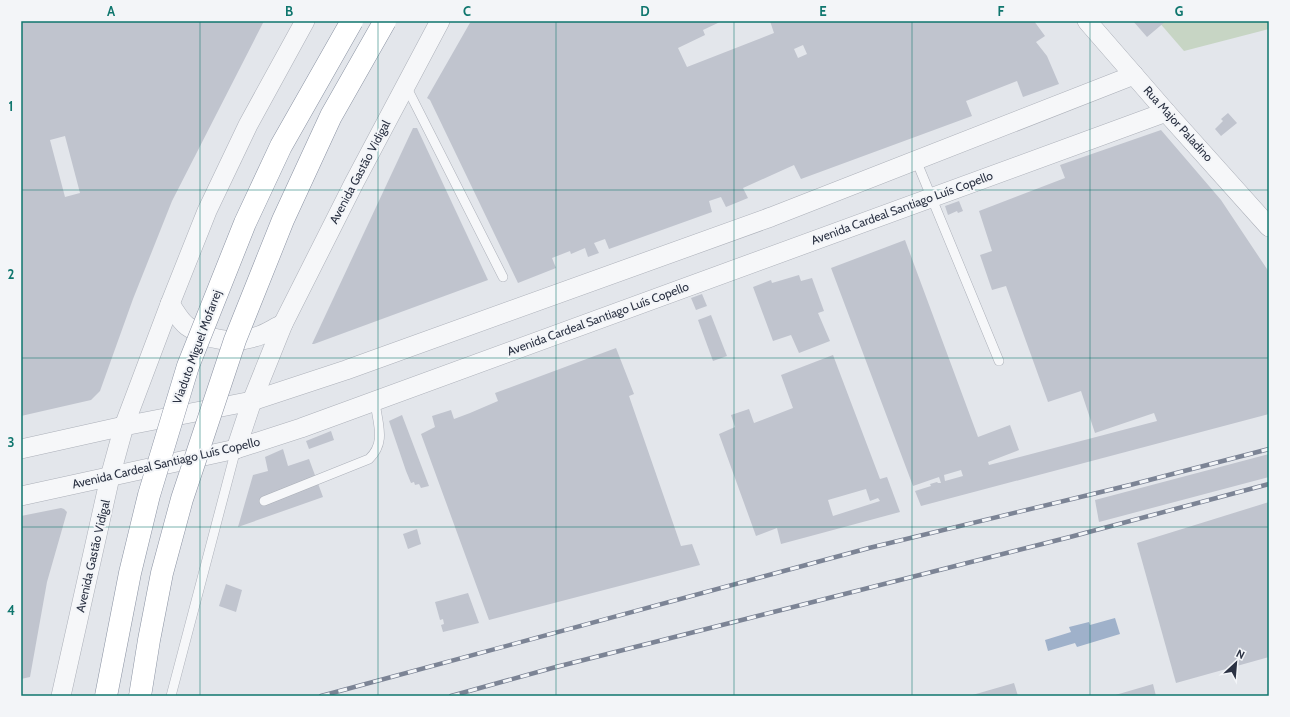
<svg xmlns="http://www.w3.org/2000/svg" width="1290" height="717" font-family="Cabin,sans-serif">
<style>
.green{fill:#c7d5c4}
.water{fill:#9fb1ca}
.building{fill:#c0c4ce;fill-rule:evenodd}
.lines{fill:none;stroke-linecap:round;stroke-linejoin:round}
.lane-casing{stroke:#acb0b9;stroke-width:10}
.street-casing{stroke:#acb0b9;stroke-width:20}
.lane{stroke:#f6f7f9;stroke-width:9}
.street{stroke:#f6f7f9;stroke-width:19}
.rail-casing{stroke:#7c8495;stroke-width:4.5}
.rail{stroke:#f3f5f8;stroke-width:3;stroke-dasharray:9;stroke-linecap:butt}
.highway-bridge-casing{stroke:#8a92a2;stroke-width:23;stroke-linecap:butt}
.highway-bridge{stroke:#fff;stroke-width:22}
.grid{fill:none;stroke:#0f766e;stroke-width:1;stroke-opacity:0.55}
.labels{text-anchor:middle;stroke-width:4;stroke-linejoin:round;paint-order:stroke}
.street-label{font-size:12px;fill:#2b3243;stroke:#f3f5f8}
.neatline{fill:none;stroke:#0f766e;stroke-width:1.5}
.grid-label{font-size:13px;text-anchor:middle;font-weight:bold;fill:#0f766e}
</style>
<rect width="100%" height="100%" fill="#e3e6eb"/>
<path class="green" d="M1158,21H1269V29L1184,51Z"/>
<path class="water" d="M1115,618L1120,634L1077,647L1075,643L1048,651L1045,640L1071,632L1069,627L1089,622L1090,625Z"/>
<g class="building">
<path d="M21,21H264L172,201L133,299L100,391L91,400L21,416ZM65,136L80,193L65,197L50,140Z"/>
<path d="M471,21H722L703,30L705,35L678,48L687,67L774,33L770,21H898V22L901,21H1034L1045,36L1036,42L1047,56L1059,84L1023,97L1017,81L966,101L972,116L801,179L794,165L743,188L748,198L726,207L721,197L709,201L712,212L609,249L605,239L594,243L599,253L588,257L585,248L571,254L570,251L552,258L556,268L518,283L430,100L427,98ZM803,45L807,54L798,58L794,49Z"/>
<path d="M1133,21H1166L1147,37Z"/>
<path d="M1228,113L1237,123L1221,136L1215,129L1223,121L1221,119Z"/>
<path d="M413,128H417L488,280L314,344H312Z"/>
<path d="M1161,130L1221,200L1269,272V414L921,506L915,491L931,486L930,484L937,482L938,483H941L939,477L913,486L831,268L905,240L978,437L1010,425L1019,450L988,462L989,465L1157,421L1154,413L1095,433L1081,391L1048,402L1006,286L992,290L980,255L992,251L979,211L1065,178L1060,165ZM961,470L963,476L945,481L944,475Z"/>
<path d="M959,201L963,211L958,213L957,211L948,215L945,206Z"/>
<path d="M799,275L801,281L812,278L824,311L818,313L830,341L799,353L791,335L773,341L753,287L771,280L772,283Z"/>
<path d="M702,294L707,306L696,310L691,298Z"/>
<path d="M711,315L727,356L713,361L698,320Z"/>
<path d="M616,348L634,394L629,396L681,546L692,544L700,565L489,620L421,434L435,427L432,416L451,410L454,419L470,413L498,401L495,393Z"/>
<path d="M833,355L880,479L887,477L900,512L781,544L777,528L756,536L719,434L735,427L731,415L749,409L754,423L793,408L781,375ZM866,489L870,501L878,498L880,501L833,516L828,500Z"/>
<path d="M402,415L421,465L429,486L421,488L419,484L415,485L414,482L411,483L406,471L389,421Z"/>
<path d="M331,431L334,440L309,449L306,441Z"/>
<path d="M283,449L288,466L309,459L323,497L238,527L253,475L268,471L265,457Z"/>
<path d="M1269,454V477L1099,522L1095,500Z"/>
<path d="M1269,502V657L1176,683L1137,543Z"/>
<path d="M61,508L64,509L67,512L47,582L30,677L21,679V516Z"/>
<path d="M417,529L421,544L408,549L403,534Z"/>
<path d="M226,584L242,590L236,612L219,606Z"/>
<path d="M468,593L479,623L443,632L441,625L444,624L443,619L440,620L435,602Z"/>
<path d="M1014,683L1018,696H969Z"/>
<path d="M1153,684L1156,696H1112Z"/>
</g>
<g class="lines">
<g class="lane-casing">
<g id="lane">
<path d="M406,86L503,277"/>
<path d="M916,160L999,361"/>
<path d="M264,501L369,459C387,442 377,423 375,401"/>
<path d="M171,696L236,449"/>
</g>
</g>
<g class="street-casing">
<g id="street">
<path d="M1087,21L1166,112L1269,227"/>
<path d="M170,304C175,311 180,321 187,326C206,340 233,344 255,337C264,335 274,328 283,324"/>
<path d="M21,449L124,426L252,401L346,370L771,217L1134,75"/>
<path d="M236,449L252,401L283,324L354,183L440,21"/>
<path d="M21,496L236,449L301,428L1166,112"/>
<path d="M61,696L110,477L124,426L170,304L207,211L248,125L305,21"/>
</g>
</g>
<use href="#lane" class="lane"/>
<use href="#street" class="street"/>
<g class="rail-casing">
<g id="rail">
<path d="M321,696L869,548L1130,485L1269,449"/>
<path d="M451,696L556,667L1070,537L1269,484"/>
</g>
</g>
<use href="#rail" class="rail"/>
<g class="highway-bridge-casing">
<g id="highway-bridge">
<path d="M106,696L130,573L149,495L188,366L245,223L281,146L352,21"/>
<path d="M140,696L149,640L162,573L182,499L235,340L283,220L331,116L385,21"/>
</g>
</g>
<use href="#highway-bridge" class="highway-bridge"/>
</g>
<path class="grid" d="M200,21V696M378,21V696M556,21V696M734,21V696M912,21V696M1090,21V696M21,190H1269M21,358H1269M21,527H1269"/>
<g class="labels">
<g class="street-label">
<text transform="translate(1178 124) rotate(48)" y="4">Rua Major Paladino</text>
<text transform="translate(360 172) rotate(-62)" y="4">Avenida Gastão Vidigal</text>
<text transform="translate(902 208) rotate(-20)" y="4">Avenida Cardeal Santiago Luís Copello</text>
<text transform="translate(598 319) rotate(-20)" y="4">Avenida Cardeal Santiago Luís Copello</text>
<text transform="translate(197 347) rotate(-70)" y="4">Viaduto Miguel Mofarrej</text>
<text transform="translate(166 463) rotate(-13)" y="4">Avenida Cardeal Santiago Luís Copello</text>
<text transform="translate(93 556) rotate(-77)" y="4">Avenida Gastão Vidigal</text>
</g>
</g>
<rect width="1290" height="717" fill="none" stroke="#f3f5f8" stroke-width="44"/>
<g transform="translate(1236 663) rotate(26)" stroke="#f3f5f8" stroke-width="3" paint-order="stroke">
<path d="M0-3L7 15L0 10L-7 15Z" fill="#2b3243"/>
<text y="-6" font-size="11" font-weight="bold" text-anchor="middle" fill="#2b3243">N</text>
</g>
<rect x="22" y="22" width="1246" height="673" class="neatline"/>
<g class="grid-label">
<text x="111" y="16">A</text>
<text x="289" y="16">B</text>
<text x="467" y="16">C</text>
<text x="645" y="16">D</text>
<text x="823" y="16">E</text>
<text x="1001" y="16">F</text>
<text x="1179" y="16">G</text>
<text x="11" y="111">1</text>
<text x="11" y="279">2</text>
<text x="11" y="447">3</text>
<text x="11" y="615">4</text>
</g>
</svg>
